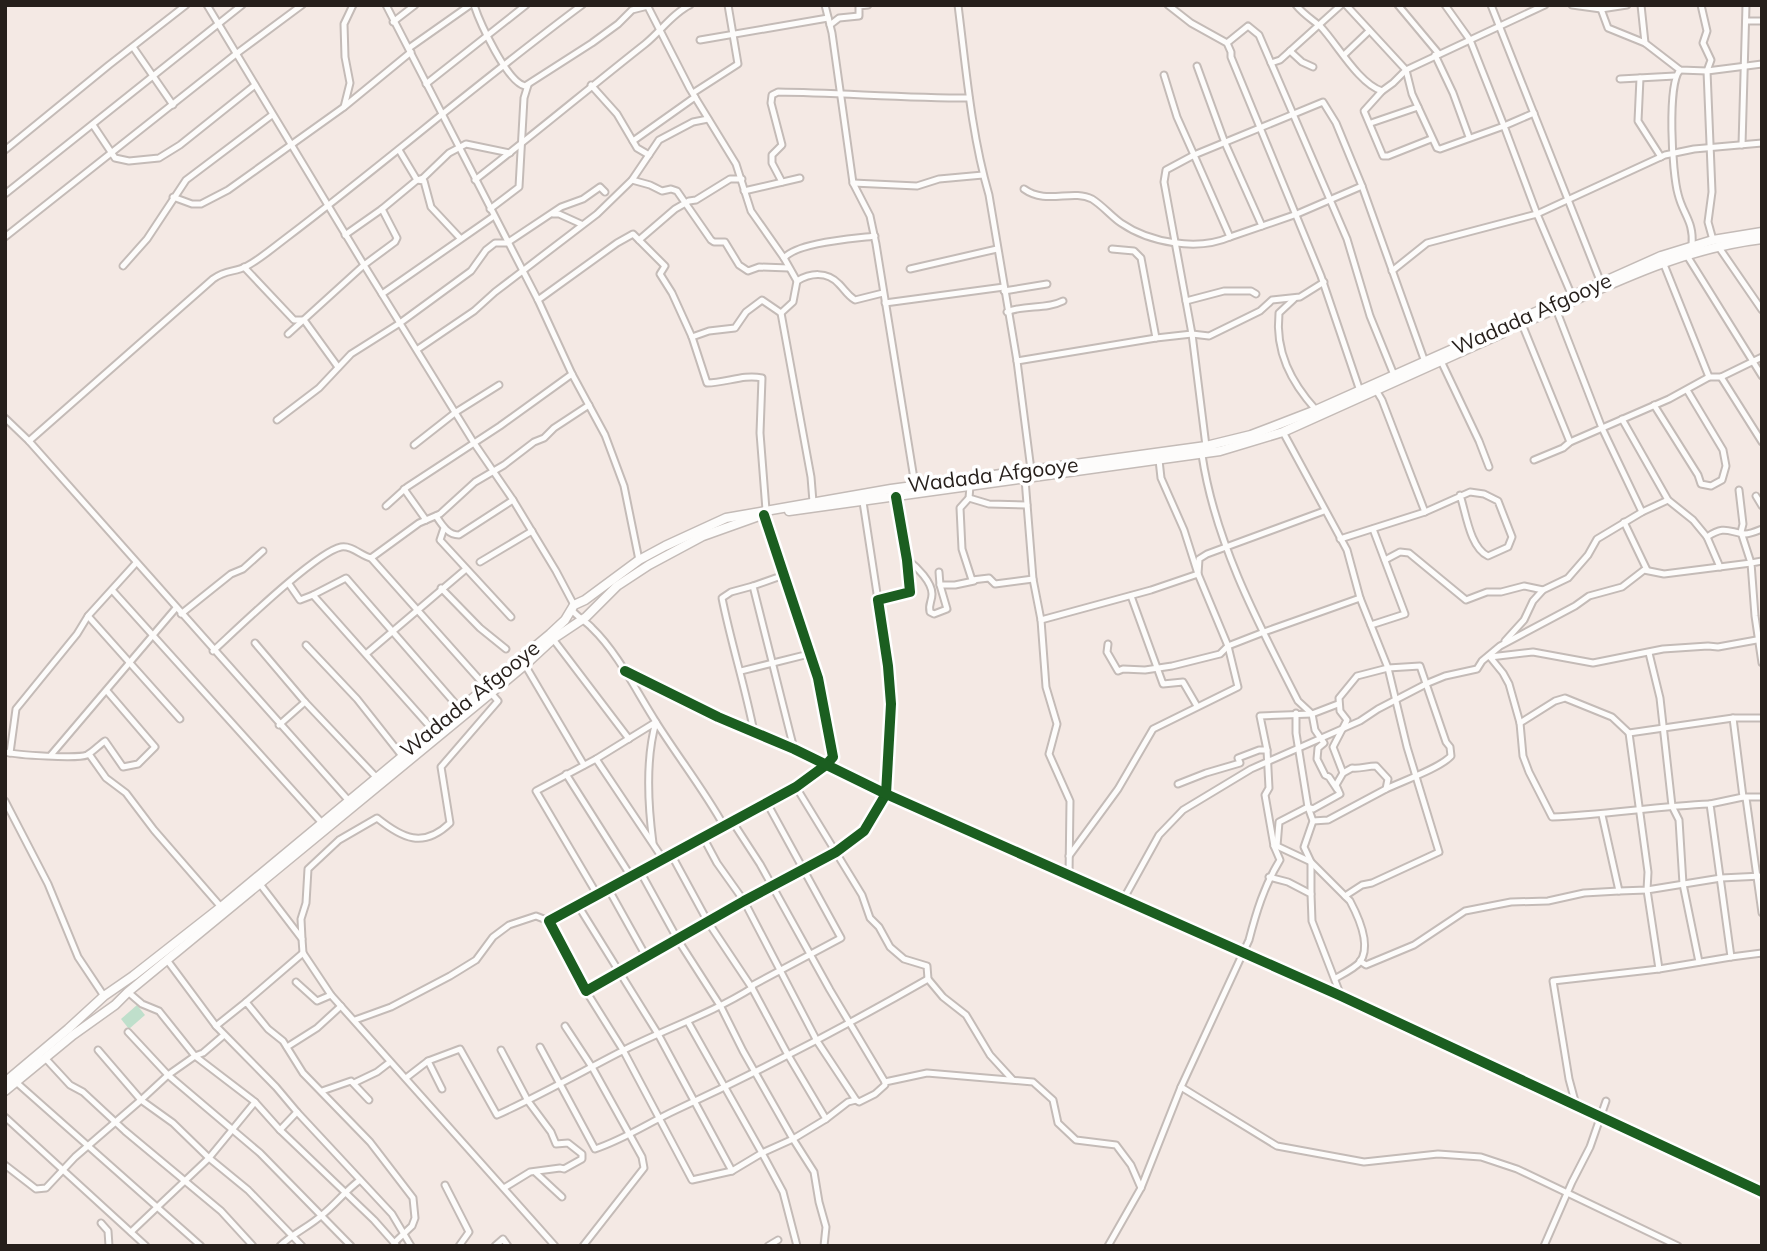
<svg xmlns="http://www.w3.org/2000/svg" width="1767" height="1251" font-family="Mulish,sans-serif">
<style>
.green{fill:#bfdfcb}
.lines{fill:none;stroke-linecap:round;stroke-linejoin:round}
.minor-casing{stroke:#c4bbb7;stroke-width:9}
.highway-casing{stroke:#c4bbb7;stroke-width:11}
.minor{stroke:#fdfcfb;stroke-width:5}
.highway{stroke:#fdfcfb;stroke-width:8}
.cycleway-casing{stroke:#fff;stroke-width:15}
.cycleway{stroke:#1b5e20;stroke-width:10}
.labels{text-anchor:middle;stroke-width:7;stroke-linejoin:round;paint-order:stroke}
.street-label{font-size:21px;fill:#261f1b;stroke:#fff}
</style>
<rect width="100%" height="100%" fill="#f4e9e4"/>
<path class="green" d="M137,1005L145,1015L129,1029L121,1019Z"/>
<g class="lines">
<g class="minor-casing">
<g id="minor">
<path d="M207,5L364,265L474,443L513,500L556,571L574,605"/>
<path d="M386,5L538,300L572,374L605,435L624,486L639,560"/>
<path d="M474,5C480,23 507,82 525,86L592,43L618,24L632,10L648,6"/>
<path d="M825,5L832,33L853,183L870,216L876,244L915,485"/>
<path d="M958,5C966,68 971,133 989,195L1017,361L1031,470"/>
<path d="M1168,5L1191,23L1227,43L1231,52V57L1321,276L1360,391"/>
<path d="M1296,5C1303,14 1313,20 1321,27C1337,44 1359,84 1382,91L1393,83L1406,70L1346,5"/>
<path d="M1398,5L1439,54"/>
<path d="M1445,5L1470,40L1545,5"/>
<path d="M1491,5L1601,283"/>
<path d="M1572,5L1601,9L1627,5"/>
<path d="M1641,5L1645,43"/>
<path d="M1701,5L1707,31L1703,43L1711,60L1707,71L1712,192L1708,222L1713,240"/>
<path d="M1601,9L1608,28L1645,43L1680,70L1707,71L1762,64"/>
<path d="M1746,21H1762"/>
<path d="M393,22L415,5"/>
<path d="M830,25L839,18L859,16V6L868,5"/>
<path d="M700,40L828,18"/>
<path d="M1227,43L1248,26L1259,35L1347,239L1370,316L1394,375"/>
<path d="M133,47L173,105"/>
<path d="M409,48L470,5"/>
<path d="M1290,51L1302,62L1313,67"/>
<path d="M1344,55L1369,31"/>
<path d="M1435,55L1453,93L1469,137"/>
<path d="M1271,63L1280,60L1341,5"/>
<path d="M1197,66L1225,143L1262,226"/>
<path d="M1680,70C1667,84 1672,173 1678,194C1683,215 1694,221 1692,245"/>
<path d="M1164,75L1177,117L1194,155L1323,102L1336,123L1362,186L1425,362"/>
<path d="M1640,78L1638,121L1661,157"/>
<path d="M1620,79L1675,76"/>
<path d="M426,84L526,5"/>
<path d="M591,85L617,114L637,148L649,155"/>
<path d="M1382,91L1364,111L1383,156H1388L1431,139"/>
<path d="M693,93L738,64L728,5"/>
<path d="M344,107L350,83L345,57L344,24L353,5"/>
<path d="M1534,113L1504,126L1470,40L1406,70L1412,94L1437,148L1440,149L1504,126L1537,214L1665,155L1694,149L1762,143"/>
<path d="M1371,123L1418,107"/>
<path d="M93,125L115,158L129,161L159,158L180,145L255,85"/>
<path d="M633,141L695,97"/>
<path d="M1742,145L1746,5"/>
<path d="M5,150L109,65L186,5"/>
<path d="M399,150L417,180L424,181L431,207L460,238"/>
<path d="M475,180C533,135 588,89 645,44C660,32 673,13 690,5"/>
<path d="M632,180L650,185L662,191L671,189L677,191L711,240L714,242H725L739,265L748,271L759,267L789,268"/>
<path d="M782,182L772,163V155L782,145L771,103L772,95L778,92C842,93 905,98 969,98"/>
<path d="M853,183L917,186L939,179L983,175"/>
<path d="M1024,189C1046,205 1072,189 1092,199C1102,205 1112,217 1121,223C1150,243 1198,251 1230,237"/>
<path d="M744,191L800,178"/>
<path d="M5,194L242,5"/>
<path d="M173,197L192,204H201L228,190L344,107L411,52"/>
<path d="M490,209L519,187L524,98L528,85"/>
<path d="M553,214H559L581,224"/>
<path d="M345,235L382,209L417,180L423,178L449,153L466,144L510,153"/>
<path d="M5,237L236,54L302,5"/>
<path d="M639,240L675,209L689,201L696,200L730,179H742"/>
<path d="M1718,246L1762,310"/>
<path d="M1112,249L1134,251L1141,258L1156,338"/>
<path d="M1686,254L1762,376"/>
<path d="M784,258C798,242 853,239 875,236"/>
<path d="M1663,262L1709,377"/>
<path d="M123,266L147,239L186,180L272,115"/>
<path d="M244,267L294,320H304L338,367"/>
<path d="M910,269L997,249"/>
<path d="M1392,271L1427,243L1537,214L1572,296"/>
<path d="M797,281C810,273 827,271 839,284C845,290 847,295 855,300L883,293"/>
<path d="M1004,291L1047,284"/>
<path d="M382,294L494,216"/>
<path d="M1294,299L1279,313C1275,352 1291,382 1316,410"/>
<path d="M538,300L617,243L633,234L665,266L660,274L672,293L692,337L709,331L735,328L746,312L762,300L781,313L793,302L797,281L784,258L751,211L736,164L690,89L647,5"/>
<path d="M1186,301L1224,291H1251L1256,294"/>
<path d="M885,303L1004,287"/>
<path d="M1556,309L1602,428L1642,512"/>
<path d="M1007,312C1025,304 1045,310 1063,301"/>
<path d="M781,313L811,477L813,502"/>
<path d="M1522,324L1570,442"/>
<path d="M288,334L364,265L395,242L397,238L382,209"/>
<path d="M692,337L707,383C726,383 743,374 762,378L760,433L766,510"/>
<path d="M418,349L474,311L495,292L597,214L632,180L659,140L693,122L708,119"/>
<path d="M1017,361L1156,338L1192,334L1209,336L1260,311L1272,300L1300,297L1324,282"/>
<path d="M1441,361L1479,441L1489,467"/>
<path d="M1721,377L1762,442"/>
<path d="M1376,390L1382,400L1425,512"/>
<path d="M1654,405L1698,475L1701,484L1711,486L1722,480L1726,466L1723,450L1687,390"/>
<path d="M5,418L29,441L349,801"/>
<path d="M1622,419L1668,500L1693,520L1707,537L1720,567"/>
<path d="M277,420L319,388L351,354L400,323L471,271L486,250L495,243H507L561,207L583,199L600,187L605,192"/>
<path d="M1283,432L1347,550L1360,598L1388,668L1407,747L1439,852L1372,883L1362,885L1345,896"/>
<path d="M29,441L213,279C227,269 234,273 247,266C260,259 273,248 286,238C386,162 481,80 582,5"/>
<path d="M414,445L456,412L499,385"/>
<path d="M1206,446L1192,334L1164,182L1166,170L1194,155L1230,237L1297,214L1362,186"/>
<path d="M1202,455C1215,542 1258,623 1298,701L1312,714L1315,730L1324,743L1318,748L1317,759L1325,775L1329,777L1337,789"/>
<path d="M1159,460L1161,478L1184,530L1198,574L1199,559L1207,554L1324,511"/>
<path d="M1534,460L1563,448L1570,442L1669,399L1709,377H1721L1762,357"/>
<path d="M1025,479L1033,579L1041,620L1046,687L1057,724L1049,754L1070,801L1069,876"/>
<path d="M970,486L969,498L960,508L962,549L972,580L989,578L995,584L1033,579"/>
<path d="M404,489L426,520"/>
<path d="M1756,496L1762,506"/>
<path d="M969,498L989,504L1027,505"/>
<path d="M863,502L878,600"/>
<path d="M386,506L407,487L500,426L572,374"/>
<path d="M764,515L818,678L833,757L826,765L796,787L549,921L586,991L744,901L836,852L864,831L886,794L891,704L888,666L878,600L910,592L907,560L896,497"/>
<path d="M436,516C442,525 448,535 459,535L513,500"/>
<path d="M1624,522L1647,570"/>
<path d="M444,528L440,540L511,617"/>
<path d="M1707,537C1725,525 1728,532 1745,534C1750,534 1757,531 1762,529"/>
<path d="M1340,539L1425,512L1470,492L1484,494L1498,501L1512,537L1508,547L1488,556C1470,548 1466,513 1460,495"/>
<path d="M371,558L486,687"/>
<path d="M908,560C917,567 932,582 932,594C932,602 928,604 930,612L934,614L947,609L940,585"/>
<path d="M1385,560L1400,552L1409,553L1466,600L1487,592H1501L1524,586L1543,590"/>
<path d="M1762,561L1751,563L1755,616L1762,663"/>
<path d="M480,562L532,531"/>
<path d="M939,572L940,585H955L974,581"/>
<path d="M784,575L753,586L794,749"/>
<path d="M289,584L300,600L313,595L433,730"/>
<path d="M753,586L731,592L722,598C731,643 745,686 754,732"/>
<path d="M441,588L480,628L506,649"/>
<path d="M112,590L322,823"/>
<path d="M313,595L346,578L460,709"/>
<path d="M1131,596L1163,684L1183,682L1197,706"/>
<path d="M572,610C578,618 586,621 592,628C618,653 636,691 656,722C678,757 704,790 724,826"/>
<path d="M181,614L231,574L243,569L263,551"/>
<path d="M88,616L180,719"/>
<path d="M1041,620L1151,590L1198,574L1228,646L1238,687L1153,729L1118,789L1069,856"/>
<path d="M1371,625L1405,614L1373,529"/>
<path d="M553,639L629,739"/>
<path d="M1505,641L1524,620L1533,601L1543,590L1568,578L1588,555L1597,539L1642,512L1668,500"/>
<path d="M255,643L305,702L376,777"/>
<path d="M1108,644L1107,652L1118,671L1123,669L1145,670L1172,666L1220,654L1228,646L1264,632L1360,598"/>
<path d="M306,645L357,699L402,756"/>
<path d="M213,651C236,630 316,552 341,547C352,545 361,556 371,558L419,523L440,514L475,482L504,465L534,442L544,438L554,428L589,405"/>
<path d="M1649,653L1660,698L1672,806L1679,820L1683,884L1699,962"/>
<path d="M366,654L466,569"/>
<path d="M1490,657L1503,673L1509,684L1520,723L1523,756L1529,772L1552,817C1605,815 1657,806 1710,804"/>
<path d="M1490,657L1533,652L1593,663L1663,649L1708,646L1718,647L1762,639"/>
<path d="M525,665L584,765"/>
<path d="M625,671L718,717L794,749L886,794L1341,996L1762,1192"/>
<path d="M741,671L809,654"/>
<path d="M1296,713V733L1308,807L1313,821L1304,847L1311,862V894"/>
<path d="M1733,718H1762"/>
<path d="M1520,723L1555,701L1565,698L1612,717L1629,733L1733,718L1743,797L1710,804L1731,957L1762,953"/>
<path d="M279,725L305,702"/>
<path d="M1267,750L1269,788L1265,795L1274,846"/>
<path d="M5,752C17,755 77,759 87,755C93,752 99,745 105,741L123,767L138,764L155,747L107,691"/>
<path d="M10,753L16,709L77,634L88,616L136,563"/>
<path d="M89,754L106,778L126,793L154,830L221,907"/>
<path d="M51,755L176,608"/>
<path d="M596,759L663,859"/>
<path d="M1343,773L1333,747L1347,720L1340,711L1339,698L1357,676L1388,668L1420,666L1446,742L1450,747L1451,756C1440,768 1403,781 1386,789"/>
<path d="M566,774L632,878"/>
<path d="M1178,784L1206,773L1240,763L1238,758L1259,750H1267L1260,716L1312,714L1338,704"/>
<path d="M796,787L862,895L870,918L879,927L890,947L904,959L927,966L928,979L943,997L966,1015L990,1055L1012,1079"/>
<path d="M1743,797H1762"/>
<path d="M1746,798L1762,913"/>
<path d="M5,801L48,884L78,957L104,996"/>
<path d="M1602,815L1619,891L1647,890L1648,872L1629,733"/>
<path d="M732,821L760,864L830,990L885,1082"/>
<path d="M703,837L717,863L744,901L817,1041L856,1100"/>
<path d="M1277,846L1311,862L1350,901C1358,916 1372,945 1360,962C1355,968 1343,974 1336,978"/>
<path d="M671,854L708,922L752,988L788,1055L826,1119L793,1139L814,1172L819,1202L826,1227L824,1246"/>
<path d="M641,873L678,940L721,1007L743,1051L793,1139L762,1153L688,1022"/>
<path d="M1269,877L1288,882L1311,894L1312,921L1341,996"/>
<path d="M260,884L302,939L303,953L331,995L555,1246"/>
<path d="M609,890L647,958"/>
<path d="M598,896L536,791L596,759L656,722C645,760 648,805 653,843"/>
<path d="M1123,900L1159,835L1183,810L1251,769L1360,721L1378,709L1428,683L1445,676L1477,669L1482,661L1500,646L1575,606L1589,596L1622,587L1644,570L1664,574L1751,563L1741,532L1743,524L1739,490"/>
<path d="M579,907L658,1034L732,1171L762,1153L783,1192L797,1246"/>
<path d="M302,939L301,919L306,903L308,869L339,840L377,818C402,838 423,849 450,823L441,767L498,701L491,693"/>
<path d="M1731,957L1659,969L1647,890L1721,878L1762,876"/>
<path d="M167,960L216,1026L276,1087L297,1112"/>
<path d="M1360,961L1366,965L1414,945L1465,911L1511,902L1548,901L1584,893L1619,891"/>
<path d="M296,982L317,1001L331,995"/>
<path d="M586,991L623,1050L692,1180L732,1171"/>
<path d="M246,1002L303,953"/>
<path d="M355,1020L391,1007L450,976L476,960L493,937L509,925L536,916L549,921"/>
<path d="M216,1026L246,1002L268,1029L283,1041L303,1073L370,1142L413,1198L415,1218L412,1226L394,1243"/>
<path d="M565,1026L592,1067L642,1157L644,1168L583,1246"/>
<path d="M128,1032L168,1075L260,1153L351,1246"/>
<path d="M224,1035L203,1053L195,1056L255,1102L280,1130L297,1112L392,1214L411,1246"/>
<path d="M287,1047L317,1028L341,1006"/>
<path d="M540,1047L595,1149C625,1139 648,1123 676,1110C762,1070 846,1026 928,979"/>
<path d="M98,1050L141,1100L168,1075L195,1056L159,1011L142,1004L128,992"/>
<path d="M501,1050L528,1101L551,1132L556,1144L568,1143L582,1154V1159L564,1169L560,1168L530,1172L504,1188"/>
<path d="M46,1059L70,1085L83,1092L125,1131L221,1211L253,1246"/>
<path d="M428,1061L442,1089"/>
<path d="M406,1078L428,1061L460,1049L497,1115C541,1095 583,1071 626,1049C668,1028 712,1013 752,988L753,985L841,938L767,803"/>
<path d="M16,1082L201,1246"/>
<path d="M354,1083L377,1072L390,1062"/>
<path d="M1181,1087L1277,1146L1364,1162L1438,1154L1481,1157L1517,1169L1678,1246"/>
<path d="M322,1091L351,1081L369,1100"/>
<path d="M1576,1105L1569,1079L1553,981L1659,969"/>
<path d="M5,1117L146,1246"/>
<path d="M826,1119L848,1102L856,1100L859,1102L875,1094L885,1085V1082L927,1073L1033,1082L1053,1100L1058,1123L1076,1140L1116,1145L1131,1165L1141,1188"/>
<path d="M280,1130L374,1220L397,1246"/>
<path d="M5,1165L36,1189L46,1188L75,1157L141,1100L173,1123L209,1158L248,1190L302,1246"/>
<path d="M535,1172L562,1197"/>
<path d="M445,1185L469,1232L459,1246"/>
<path d="M101,1223L108,1231L109,1246"/>
<path d="M131,1232L209,1158L255,1102"/>
<path d="M280,1246C293,1233 309,1227 322,1215C336,1204 346,1190 360,1180"/>
<path d="M495,1246L503,1239L508,1246"/>
<path d="M768,1246L778,1240"/>
<path d="M1108,1246L1141,1188L1181,1087L1249,940C1256,913 1264,886 1280,860L1274,846H1277L1279,822L1308,807L1313,809L1340,794L1336,785L1343,773L1352,768C1360,769 1367,766 1376,766L1388,779L1386,789L1328,820L1313,821"/>
<path d="M1544,1246L1572,1182L1590,1147L1606,1101"/>
</g>
</g>
<g class="highway-casing">
<g id="highway">
<path d="M1521,324C1603,289 1672,250 1762,239"/>
<path d="M789,511L1220,451L1283,432L1503,333"/>
<path d="M5,1082L68,1029L104,996L133,976L221,907L550,634L565,620L574,605L585,600L639,560L665,546L726,518L891,489L1206,446L1251,435L1316,410L1661,256L1713,240L1762,232"/>
<path d="M5,1091L73,1035L115,1005L128,992L525,665L553,639L586,617L617,586L649,565L703,536L759,516"/>
</g>
</g>
<use href="#minor" class="minor"/>
<use href="#highway" class="highway"/>
<g class="cycleway-casing">
<g id="cycleway">
<path d="M764,515L818,678L833,757L826,765L796,787L549,921L586,991L744,901L836,852L864,831L886,794L891,704L888,666L878,600L910,592L907,560L896,497"/>
<path d="M625,671L718,717L794,749L886,794L1341,996L1762,1192"/>
</g>
</g>
<use href="#cycleway" class="cycleway"/>
</g>
<g class="labels">
<g class="street-label">
<text transform="translate(1532 314) rotate(-24)" y="7">Wadada Afgooye</text>
<text transform="translate(993 475) rotate(-7)" y="7">Wadada Afgooye</text>
<text transform="translate(470 699) rotate(-39)" y="7">Wadada Afgooye</text>
</g>
</g>
<rect width="1767" height="1251" fill="none" stroke="#261f1b" stroke-width="14"/>
</svg>
